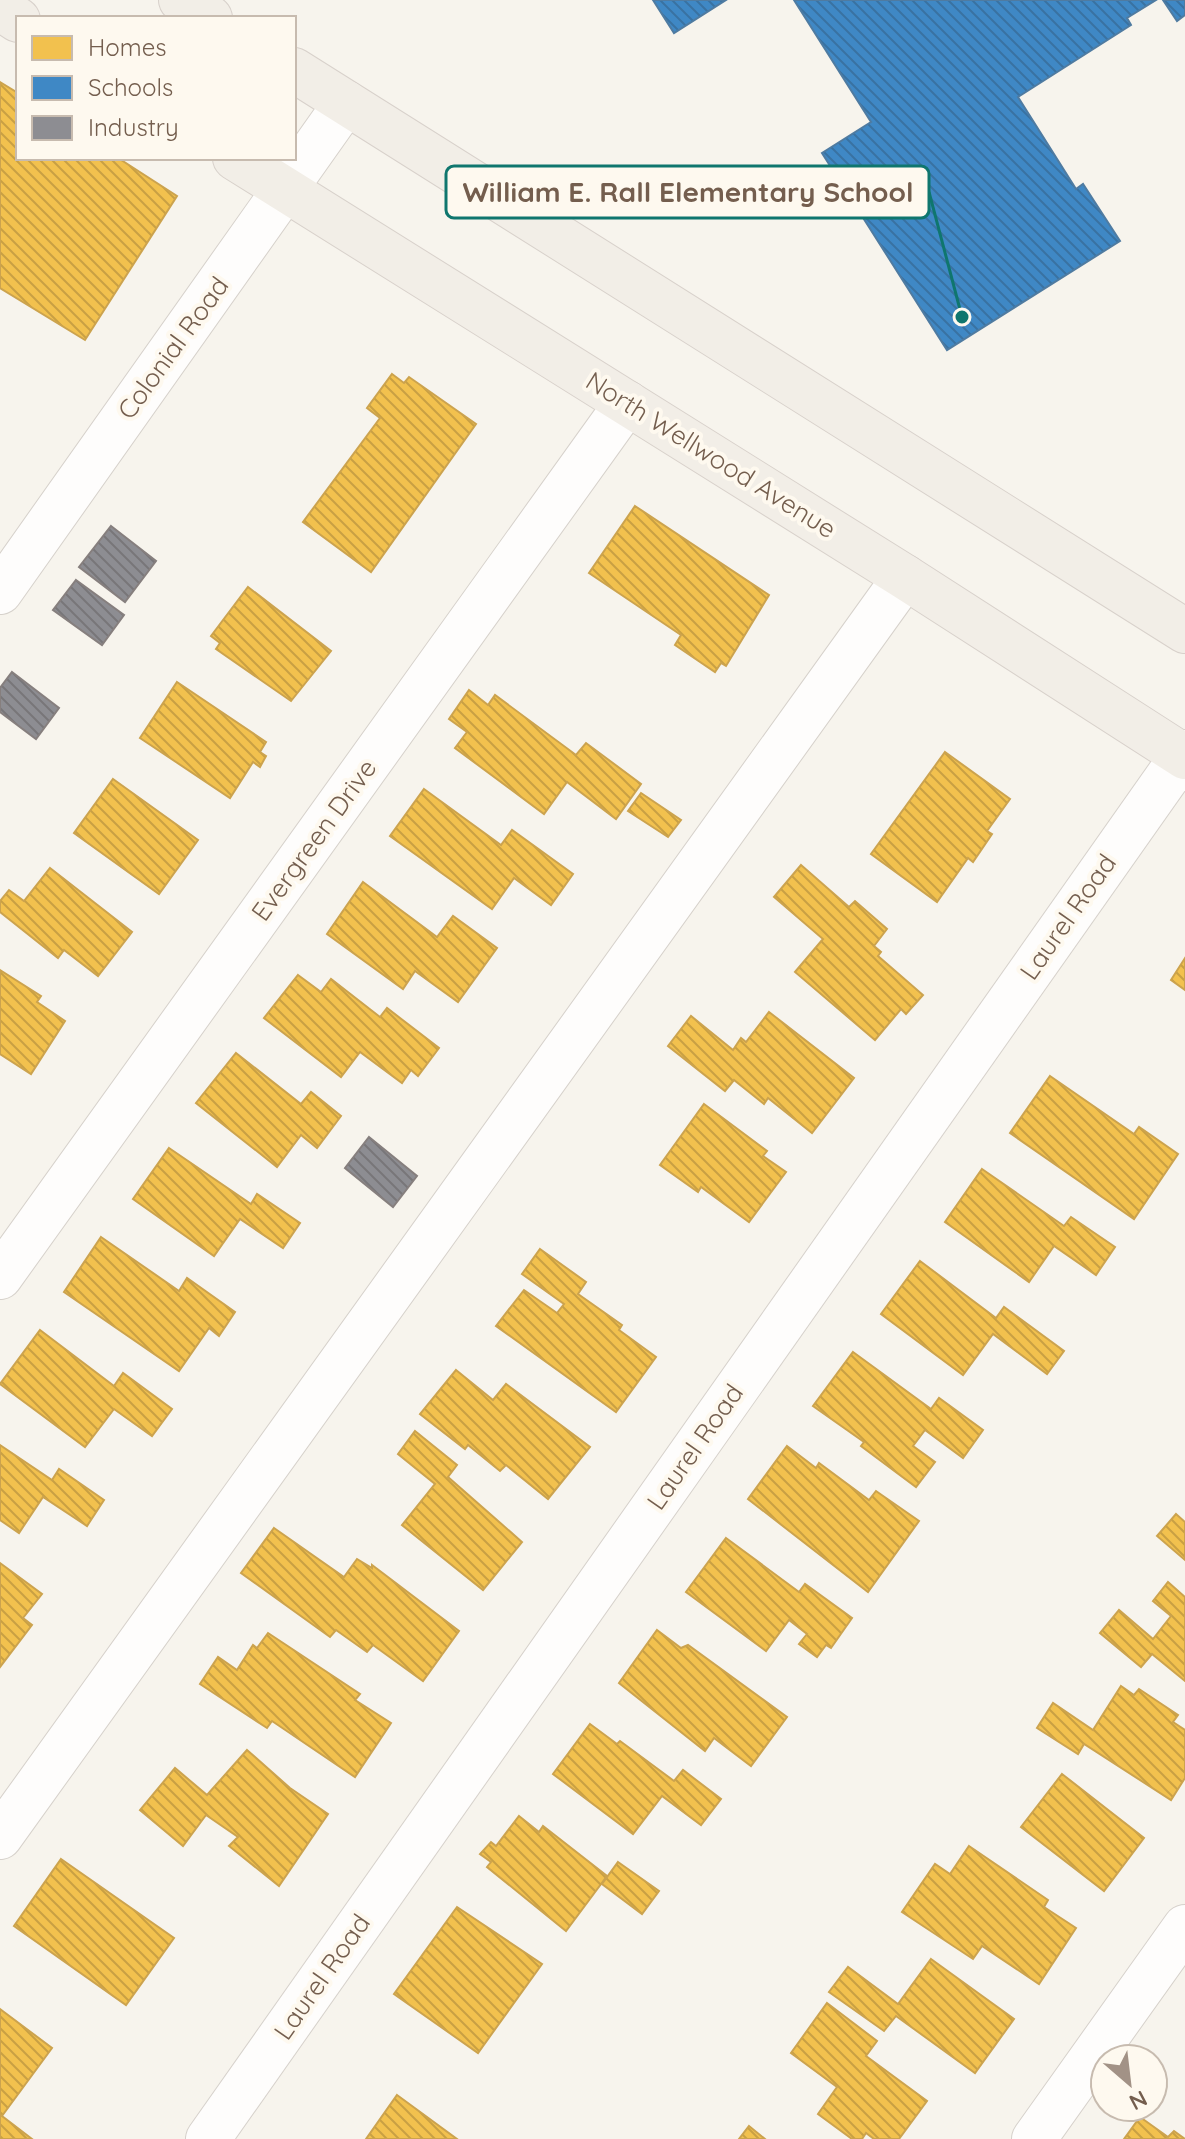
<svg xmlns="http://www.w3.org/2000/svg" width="1185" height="2139" font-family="Quicksand,sans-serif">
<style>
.homes{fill:url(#homes-back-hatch);stroke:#cca34e;stroke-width:2}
.schools{fill:url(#schools-back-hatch);stroke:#4f7ba1;stroke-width:2}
.industry{fill:url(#industry-back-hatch);stroke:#867f7e;stroke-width:2}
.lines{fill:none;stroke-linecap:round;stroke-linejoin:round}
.minor-casing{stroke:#d6d1cb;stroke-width:46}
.major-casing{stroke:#d8d1cb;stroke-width:46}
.minor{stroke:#fefdfc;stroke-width:44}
.major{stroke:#f2eee7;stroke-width:44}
.labels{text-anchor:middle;stroke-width:8;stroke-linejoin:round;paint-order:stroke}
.street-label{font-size:26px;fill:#745e4e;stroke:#fef9ef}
.leader{fill:none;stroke:#0f766e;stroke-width:3}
.callout-dot{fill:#0f766e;stroke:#fef9ef;stroke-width:3}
.callout{fill:#fef9ef;stroke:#0f766e;stroke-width:3}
.callout-label{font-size:28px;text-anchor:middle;font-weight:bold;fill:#745e4e}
</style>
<defs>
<pattern id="homes-back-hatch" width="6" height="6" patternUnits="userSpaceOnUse" patternTransform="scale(2)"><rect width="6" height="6" fill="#f2c14e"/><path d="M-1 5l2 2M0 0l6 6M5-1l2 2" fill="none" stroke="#c9a043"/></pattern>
<pattern id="schools-back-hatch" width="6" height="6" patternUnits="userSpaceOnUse" patternTransform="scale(2)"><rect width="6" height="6" fill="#3f88c5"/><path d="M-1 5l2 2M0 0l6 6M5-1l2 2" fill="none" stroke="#3972a2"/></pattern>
<pattern id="industry-back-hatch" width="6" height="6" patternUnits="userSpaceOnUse" patternTransform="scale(2)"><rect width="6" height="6" fill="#8d8d92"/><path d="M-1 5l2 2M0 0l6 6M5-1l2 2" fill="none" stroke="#787679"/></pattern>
</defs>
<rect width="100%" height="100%" fill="#f7f4ed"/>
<g class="homes">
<path d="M0,82L18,93V158H118L177,196L85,340L0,288Z"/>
<path d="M392,374L404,383L409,377L476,424L371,572L303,522L380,418L367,408Z"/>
<path d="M635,506L769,595L726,666L721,663L715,672L675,645L681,635L589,573Z"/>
<path d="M248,587L331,651L291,701L216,649L220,643L211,636Z"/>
<path d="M177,682L266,742L260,752L266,756L260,767L253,762L230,798L140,738Z"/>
<path d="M469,690L488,705L495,695L576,755L586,743L641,784L616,819L567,782L544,814L455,748L467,732L449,719Z"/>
<path d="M945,752L1010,799L987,831L992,834L973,862L968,858L937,902L871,854Z"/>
<path d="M113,779L198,840L159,894L74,833Z"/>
<path d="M424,789L501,845L512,830L573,874L551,905L514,878L492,909L390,836Z"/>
<path d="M641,793L681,820L668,837L628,811Z"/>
<path d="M801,865L849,907L855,901L887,929L874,946L881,952L878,956L923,995L906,1014L901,1009L875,1040L795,972L823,939L774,897Z"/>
<path d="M50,868L132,932L98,976L64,950L58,958L0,912V901L9,890L24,901Z"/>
<path d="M363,882L437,937L453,916L497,948L458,1002L415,971L403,989L327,934Z"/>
<path d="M1185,958V990L1171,980Z"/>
<path d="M0,970L41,996L37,1002L65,1021L31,1074L0,1054Z"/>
<path d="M298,975L321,992L331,979L380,1017L387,1008L439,1048L418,1076L411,1070L402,1083L360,1052L341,1077L264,1018Z"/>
<path d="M769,1012L854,1078L812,1133L768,1098L764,1104L734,1080L725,1091L668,1046L691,1016L733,1050L741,1038L746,1042Z"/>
<path d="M236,1053L301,1104L311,1092L341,1116L317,1148L301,1135L277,1167L196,1103Z"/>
<path d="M1050,1076L1134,1134L1139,1127L1178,1154L1134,1219L1010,1133Z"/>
<path d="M704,1104L767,1151L763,1156L786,1172L749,1222L701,1187L698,1192L660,1165Z"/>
<path d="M169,1148L251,1204L257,1194L300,1223L283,1248L240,1219L214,1256L133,1199Z"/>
<path d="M982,1169L1064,1226L1071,1217L1115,1247L1096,1275L1054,1246L1029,1282L945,1222Z"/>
<path d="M101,1237L179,1291L187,1278L235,1312L219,1336L209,1328L179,1371L64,1292Z"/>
<path d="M540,1249L586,1282L578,1294L622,1325L619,1330L656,1357L616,1412L496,1326L524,1290L557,1313L564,1304L522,1274Z"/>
<path d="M920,1261L996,1318L1004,1307L1064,1351L1047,1374L993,1334L963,1375L881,1314Z"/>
<path d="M40,1330L114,1386L123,1373L172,1409L152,1436L114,1409L85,1447L0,1384Z"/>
<path d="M853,1352L931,1409L939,1398L983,1430L963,1458L925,1430L913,1446L935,1462L916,1487L861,1446L864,1442L813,1406Z"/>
<path d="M456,1370L493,1400L506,1384L590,1447L548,1499L506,1465L500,1471L468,1445L465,1449L420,1414Z"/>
<path d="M415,1431L457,1465L448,1477L522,1542L483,1590L402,1525L435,1484L398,1454Z"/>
<path d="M0,1445L52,1480L59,1469L104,1500L87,1526L43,1497L19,1533L0,1520Z"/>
<path d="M787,1446L816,1468L819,1463L869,1500L876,1491L919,1521L868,1592L748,1499Z"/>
<path d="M1176,1514L1185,1522V1560L1157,1536Z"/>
<path d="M274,1528L344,1577L357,1559L372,1568V1565L459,1631L423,1681L373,1645L367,1652L336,1630L330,1637L241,1573Z"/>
<path d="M726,1538L799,1592L805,1584L852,1618L831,1648L826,1645L817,1657L799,1644L807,1634L789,1620L766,1651L686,1592Z"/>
<path d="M0,1563L42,1594L23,1618L32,1625L0,1667Z"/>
<path d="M1168,1582L1185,1597V1681L1152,1654L1141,1667L1100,1633L1119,1610L1153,1639L1171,1616L1153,1601Z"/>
<path d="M657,1630L681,1648L688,1645L787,1717L751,1766L714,1738L705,1751L619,1683Z"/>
<path d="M268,1633L360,1694L355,1700L391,1723L355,1777L272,1721L267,1728L200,1684L218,1657L237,1670L253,1645L257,1648Z"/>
<path d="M1121,1686L1134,1695L1139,1689L1178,1715L1173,1722L1185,1730V1778L1171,1800L1084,1744L1078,1754L1037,1728L1053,1703L1093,1730Z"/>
<path d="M590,1724L617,1744L620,1741L674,1781L683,1770L721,1799L701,1825L662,1796L633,1834L553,1774Z"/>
<path d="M247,1750L290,1788L328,1814L279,1886L229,1846L238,1837L206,1815L183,1846L140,1810L175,1768L207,1795Z"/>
<path d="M1062,1774L1144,1838L1104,1891L1021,1827Z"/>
<path d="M519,1816L539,1832L543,1826L607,1876L566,1931L487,1867L491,1862L480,1854L491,1842L496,1846Z"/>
<path d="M969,1846L1048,1900L1044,1907L1076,1928L1039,1984L982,1946L973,1959L902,1912L935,1864L950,1874Z"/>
<path d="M61,1859L174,1938L126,2005L14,1926Z"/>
<path d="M618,1862L659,1891L642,1914L602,1884Z"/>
<path d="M457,1907L542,1964L478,2053L394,1994Z"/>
<path d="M931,1959L1014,2019L975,2073L896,2016L884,2031L829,1992L848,1967L898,2004Z"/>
<path d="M827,2003L877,2041L866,2056L927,2101L899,2139H874L866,2133L862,2139H852L818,2114L837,2087L791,2053Z"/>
<path d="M0,2009L52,2048L2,2116L32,2139H0Z"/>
<path d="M397,2095L457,2139H366Z"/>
<path d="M1140,2117L1168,2137L1174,2131L1185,2139H1124Z"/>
<path d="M749,2126L765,2139H739Z"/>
</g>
<g class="schools">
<path d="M653,0H726L674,33Z"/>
<path d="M794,0H1156L1127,18L1131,25L1018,97L1076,189L1083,184L1120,241L947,350L822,153L871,122Z"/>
<path d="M1163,0H1185V15L1177,21Z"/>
</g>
<g class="industry">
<path d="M111,526L156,561L125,602L79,567Z"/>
<path d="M76,580L124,615L102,645L53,610Z"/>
<path d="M12,672L59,708L36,739L0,712V688Z"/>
<path d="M369,1137L417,1176L393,1207L345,1168Z"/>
</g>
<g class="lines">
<g class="minor-casing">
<g id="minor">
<path d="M0,592L346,103"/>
<path d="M0,1277L627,403"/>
<path d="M0,1837L905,577"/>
<path d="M208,2139L1185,752"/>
<path d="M1034,2139L1185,1927"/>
</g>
</g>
<g class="major-casing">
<g id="major">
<path d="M181,0L210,18"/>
<path d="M0,8L18,20"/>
<path d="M294,70L1185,631"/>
<path d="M235,158L905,577L1185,757"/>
</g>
</g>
<use href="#minor" class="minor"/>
<use href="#major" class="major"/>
</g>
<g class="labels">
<g class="street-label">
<text transform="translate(173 348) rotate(-54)" y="9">Colonial Road</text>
<text transform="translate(711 455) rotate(32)" y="9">North Wellwood Avenue</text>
<text transform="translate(314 840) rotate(-54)" y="9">Evergreen Drive</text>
<text transform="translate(1068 917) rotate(-55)" y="9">Laurel Road</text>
<text transform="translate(695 1447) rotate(-55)" y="9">Laurel Road</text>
<text transform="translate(322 1977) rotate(-55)" y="9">Laurel Road</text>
</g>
</g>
<path class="leader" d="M962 317L929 192"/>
<circle class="callout-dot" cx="962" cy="317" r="8"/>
<rect class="callout" x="446" y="166" width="483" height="52" rx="8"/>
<g class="callout-label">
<text x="688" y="202">William E. Rall Elementary School</text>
</g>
<rect x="16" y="16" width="280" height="144" fill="#fef9ef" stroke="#c7bbaf" stroke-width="2"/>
<rect x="32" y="36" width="40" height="24" fill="#f2c14e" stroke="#c7bbaf" stroke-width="2"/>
<text x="88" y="56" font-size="24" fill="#745e4e">Homes</text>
<rect x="32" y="76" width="40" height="24" fill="#3f88c5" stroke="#c7bbaf" stroke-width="2"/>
<text x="88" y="96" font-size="24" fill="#745e4e">Schools</text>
<rect x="32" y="116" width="40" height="24" fill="#8d8d92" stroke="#c7bbaf" stroke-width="2"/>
<text x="88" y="136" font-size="24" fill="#745e4e">Industry</text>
<g transform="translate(1129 2083) rotate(152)"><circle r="38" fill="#fef9ef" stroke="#c7bbaf" stroke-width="2"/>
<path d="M0-6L14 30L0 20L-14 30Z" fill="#a29286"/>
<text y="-12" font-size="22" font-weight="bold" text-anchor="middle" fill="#745e4e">N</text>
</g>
</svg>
